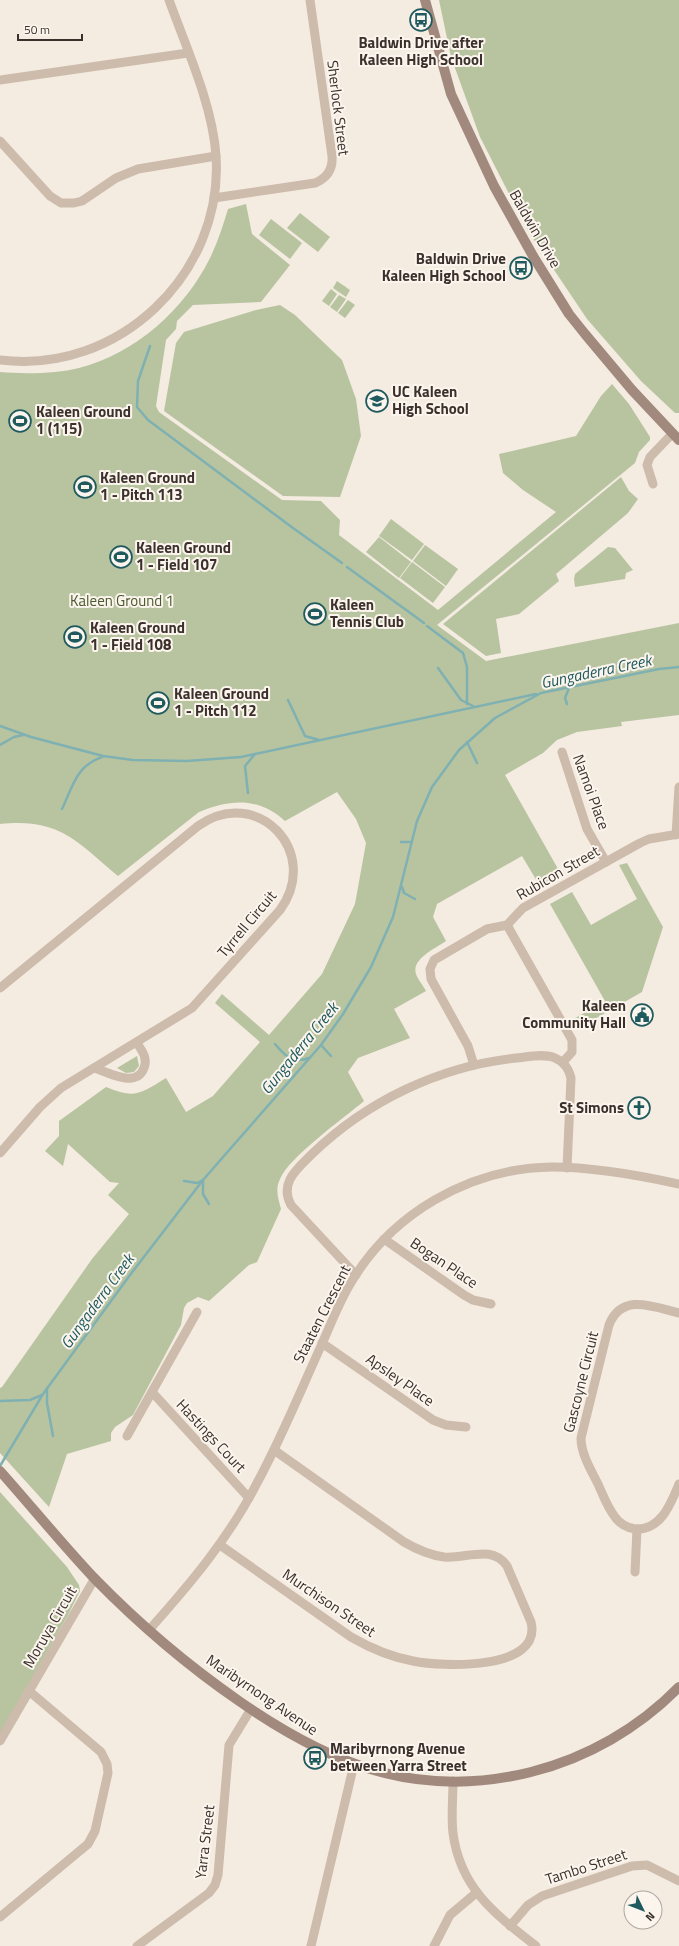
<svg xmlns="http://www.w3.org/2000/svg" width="679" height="1946" font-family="'Titillium Web',sans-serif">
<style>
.green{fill:#b8c4a0}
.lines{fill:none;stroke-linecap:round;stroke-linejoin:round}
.stream{stroke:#7fb0b2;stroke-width:2.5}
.street{stroke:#cdbbac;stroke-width:9}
.secondary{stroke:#a18a7d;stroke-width:10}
.labels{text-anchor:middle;stroke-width:4;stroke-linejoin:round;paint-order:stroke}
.poi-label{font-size:15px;font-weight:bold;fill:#3b302b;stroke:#fbf5ee;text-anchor:start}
.street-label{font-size:15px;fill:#3b302b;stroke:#fbf5ee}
.park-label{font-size:15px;fill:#4a5a2e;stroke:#fbf5ee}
.water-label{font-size:16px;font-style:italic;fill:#1f5a5e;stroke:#fbf5ee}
</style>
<rect width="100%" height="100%" fill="#f4ebe1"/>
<g class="green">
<path d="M439,0H679V413H675L641,381L587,319L528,231L480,137L451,57Z"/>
<path d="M246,204L252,234L290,265L261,302L193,305L177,321L176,329L166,340L156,406L159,412L282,500L321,501L340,520L339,535L438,610L556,512L523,490L503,473L499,454L576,436L601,396L612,384L629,404L650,437V440L639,452L635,463L437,625L486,661L679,623V715L621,722L622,726L577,732L557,740L543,753L505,775L562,876L541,888L522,856L437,904L433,917L446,941C436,948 411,959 416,974C418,980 423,985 426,991L394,1009L410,1038L358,1058L348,1072L364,1101C344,1118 289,1157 280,1179C275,1189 278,1198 281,1209L257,1262L249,1265L209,1301L198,1297L187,1303L184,1308L181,1325L133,1415L115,1427L111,1433V1441L67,1454L49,1507L0,1453V1388L2,1387L92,1259L129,1214L108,1195L119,1183L110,1182L68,1144L63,1166L45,1151L59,1136V1121L106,1087C135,1099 140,1094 166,1078L186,1112L213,1096L260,1042L215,1003L222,994L269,1035L322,974L355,904L366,843L356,819L337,792L285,821C259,797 230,799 199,812L118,876C76,841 60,818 0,824V372C23,374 56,374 79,368C135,354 185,309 210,258C218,242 223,225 228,209Z"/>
<path d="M300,213L330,237L318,252L287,228Z"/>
<path d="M271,219L302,243L290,259L259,235Z"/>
<path d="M337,281L350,290L346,297L333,288Z"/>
<path d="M331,289L337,294L329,306L322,301Z"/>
<path d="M339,295L346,299L337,312L330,307Z"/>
<path d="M348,300L355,305L345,318L338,313Z"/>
<path d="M280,305L295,315L342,360L356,399L361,436L340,497L283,496L164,411L176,343L184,332L256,310Z"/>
<path d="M621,477L629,491L638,499L628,513L556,574L559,581L519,614L496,619L501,653L486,656L443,624Z"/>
<path d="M391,519L424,544L412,560L379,536Z"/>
<path d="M379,537L411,562L399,578L366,552Z"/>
<path d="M425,545L458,569L446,586L413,561Z"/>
<path d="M608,547L615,548L633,570L626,573L625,579L575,587L574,579L575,574Z"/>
<path d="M412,562L445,587L433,603L400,578Z"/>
<path d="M627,863L663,927L642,992L577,1029L572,1020L605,1001L550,904L572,892L591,925L637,899L619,865Z"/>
<path d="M137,1056L139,1066L134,1072L126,1073L117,1068Z"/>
<path d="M0,1492L67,1567L79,1585L80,1591L68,1615L0,1735Z"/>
</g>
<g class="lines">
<g class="stream">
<path d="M150,346L138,381L137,407L148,420L293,528L342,563"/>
<path d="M347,567L424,623"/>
<path d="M427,626L463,653L467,667V704"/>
<path d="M438,668L461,700L475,707"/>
<path d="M288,700L305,736L319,740"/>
<path d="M567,704L565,698L569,688"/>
<path d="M0,726L31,737L103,756L133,760L187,761L241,757L536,694"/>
<path d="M467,742L477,763"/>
<path d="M0,745L14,737L23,735"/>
<path d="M248,793L245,766L255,754"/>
<path d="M62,809C73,786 76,766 102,757"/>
<path d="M401,842H411"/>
<path d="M402,887L404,893L415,899"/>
<path d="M275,1044C285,1056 293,1064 309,1058"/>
<path d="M321,1045L331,1056"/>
<path d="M184,1181L197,1183L203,1180V1194L209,1204"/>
<path d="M47,1389V1403L53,1436"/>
<path d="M0,1401L30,1400L42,1395"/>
<path d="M0,1466L43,1394L130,1275L203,1180L321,1045L343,1014L371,967L393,917L417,821L432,787L459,750L495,718L541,693L659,669L679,667"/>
</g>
<g class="street">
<path d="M0,80L188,53"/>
<path d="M0,141L50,196L61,203H74L82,201L116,178L138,169L216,156"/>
<path d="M214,198L315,183C327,178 333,169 332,156L310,0"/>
<path d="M0,360C118,375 224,274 216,156C213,106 186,47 169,0"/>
<path d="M653,484L647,465L650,457L672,434"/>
<path d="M562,752L587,829L606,862"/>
<path d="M676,835L679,787"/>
<path d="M507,925L572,1040V1052L563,1062"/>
<path d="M0,988L198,826C257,784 322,852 280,910L192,1008L61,1088L40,1107L0,1153"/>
<path d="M474,1065L468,1046L431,979L430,969L434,960L487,929L507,925L523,908L640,843L649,839L679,834"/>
<path d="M94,1068C108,1072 136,1089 144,1068C148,1058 142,1051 137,1043"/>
<path d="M384,1239L464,1295L473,1300L491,1304"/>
<path d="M356,1275L291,1205C279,1183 297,1169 312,1154C367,1101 440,1066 516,1058C528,1057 544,1053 555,1058C564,1062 569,1069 571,1078L567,1168"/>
<path d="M679,1313C654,1307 622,1292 609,1325L581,1438C581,1454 591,1470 598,1484C603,1495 607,1507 615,1517C619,1523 627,1528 635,1529C661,1531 671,1503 679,1484"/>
<path d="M322,1343L433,1420L446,1425L466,1427"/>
<path d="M152,1392L249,1498"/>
<path d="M127,1436L197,1312"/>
<path d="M220,1545L351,1637C370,1648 391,1657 413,1661C441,1667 543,1671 531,1622L507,1566C492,1544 466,1559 444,1557C429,1555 416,1549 404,1542L274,1450"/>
<path d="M635,1572L637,1529"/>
<path d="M149,1630C190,1584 229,1538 257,1483C281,1439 300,1392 321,1346C330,1326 338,1305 349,1286C390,1214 469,1168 552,1167C594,1167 638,1175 679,1184"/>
<path d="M0,1741L95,1578"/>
<path d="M453,1781C453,1798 451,1817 453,1833C460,1888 495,1914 536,1946"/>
<path d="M0,1917L88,1844L95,1831L108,1773L107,1764L101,1752L29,1691"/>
<path d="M510,1926L528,1905L542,1896L632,1866L647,1865L679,1881"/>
<path d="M137,1946L209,1893L215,1885L218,1875L229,1745L251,1709"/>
<path d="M311,1946L354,1764"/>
<path d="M434,1946L450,1915L476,1893"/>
</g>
<g class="secondary">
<path d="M425,0L451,94L494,186L533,256L569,314L585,334L632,390L679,440"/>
<path d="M0,1471C32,1507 62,1544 95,1579C139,1624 187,1665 239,1701C331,1765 418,1800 531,1772C587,1758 639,1728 679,1687"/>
</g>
</g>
<defs>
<g id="bus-ring" transform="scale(1.15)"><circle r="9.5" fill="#fbf5ee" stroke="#1f5a5e" stroke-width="1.5"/><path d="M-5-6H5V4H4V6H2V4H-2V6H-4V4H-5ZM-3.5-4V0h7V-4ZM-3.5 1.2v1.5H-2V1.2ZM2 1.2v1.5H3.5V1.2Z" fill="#1f5a5e"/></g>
<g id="school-ring" transform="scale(1.15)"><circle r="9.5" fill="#fbf5ee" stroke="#1f5a5e" stroke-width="1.5"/><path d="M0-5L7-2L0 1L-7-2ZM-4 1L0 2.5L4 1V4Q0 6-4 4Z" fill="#1f5a5e"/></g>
<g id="stadium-ring" transform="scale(1.15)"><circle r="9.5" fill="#fbf5ee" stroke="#1f5a5e" stroke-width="1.5"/><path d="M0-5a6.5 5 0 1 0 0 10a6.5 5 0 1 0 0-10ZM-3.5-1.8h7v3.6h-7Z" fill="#1f5a5e"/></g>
<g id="civic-ring" transform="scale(1.15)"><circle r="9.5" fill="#fbf5ee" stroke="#1f5a5e" stroke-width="1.5"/><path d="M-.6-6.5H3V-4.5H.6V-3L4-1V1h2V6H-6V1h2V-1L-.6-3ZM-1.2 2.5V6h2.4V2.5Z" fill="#1f5a5e"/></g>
<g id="church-ring" transform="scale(1.15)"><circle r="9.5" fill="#fbf5ee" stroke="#1f5a5e" stroke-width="1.5"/><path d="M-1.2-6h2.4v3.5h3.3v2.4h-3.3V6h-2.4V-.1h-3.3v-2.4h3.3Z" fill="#1f5a5e"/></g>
</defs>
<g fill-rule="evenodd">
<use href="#bus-ring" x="421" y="20"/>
<use href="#bus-ring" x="521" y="268"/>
<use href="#school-ring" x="377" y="401"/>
<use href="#stadium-ring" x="20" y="421"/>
<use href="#stadium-ring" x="85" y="487"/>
<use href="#stadium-ring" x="121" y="557"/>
<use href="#stadium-ring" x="315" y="614"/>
<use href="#stadium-ring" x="75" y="637"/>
<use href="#stadium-ring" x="158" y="703"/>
<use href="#civic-ring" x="642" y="1015"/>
<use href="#church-ring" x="639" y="1108"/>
<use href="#bus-ring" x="315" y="1758"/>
</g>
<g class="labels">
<g class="poi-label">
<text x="421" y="48" text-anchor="middle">Baldwin Drive after<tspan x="421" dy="17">Kaleen High School</tspan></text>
<text x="506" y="264" text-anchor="end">Baldwin Drive<tspan x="506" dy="17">Kaleen High School</tspan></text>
<text x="392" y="397">UC Kaleen<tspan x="392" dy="17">High School</tspan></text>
<text x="36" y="417">Kaleen Ground<tspan x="36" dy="17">1 (115)</tspan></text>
<text x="100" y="483">Kaleen Ground<tspan x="100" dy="17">1 - Pitch 113</tspan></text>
<text x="136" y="553">Kaleen Ground<tspan x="136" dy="17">1 - Field 107</tspan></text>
<text x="330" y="610">Kaleen<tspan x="330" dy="17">Tennis Club</tspan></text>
<text x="90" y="633">Kaleen Ground<tspan x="90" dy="17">1 - Field 108</tspan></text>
<text x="174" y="699">Kaleen Ground<tspan x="174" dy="17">1 - Pitch 112</tspan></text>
<text x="626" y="1011" text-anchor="end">Kaleen<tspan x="626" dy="17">Community Hall</tspan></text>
<text x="624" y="1113" text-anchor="end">St Simons</text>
<text x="330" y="1754">Maribyrnong Avenue<tspan x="330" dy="17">between Yarra Street</tspan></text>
</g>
<g class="street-label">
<text transform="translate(338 108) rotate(83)" y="5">Sherlock Street</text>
<text transform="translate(535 229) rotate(60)" y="5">Baldwin Drive</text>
<text transform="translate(591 792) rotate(70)" y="5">Namoi Place</text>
<text transform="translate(558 873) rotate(-30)" y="5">Rubicon Street</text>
<text transform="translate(247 924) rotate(-50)" y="5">Tyrrell Circuit</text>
<text transform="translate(444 1263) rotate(34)" y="5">Bogan Place</text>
<text transform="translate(322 1314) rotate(-63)" y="5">Staaten Crescent</text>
<text transform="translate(400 1380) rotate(35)" y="5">Apsley Place</text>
<text transform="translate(581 1382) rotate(-76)" y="5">Gascoyne Circuit</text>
<text transform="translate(211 1436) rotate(47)" y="5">Hastings Court</text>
<text transform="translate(329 1603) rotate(34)" y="5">Murchison Street</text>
<text transform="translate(50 1627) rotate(-60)" y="5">Moruya Circuit</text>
<text transform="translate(262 1695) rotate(34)" y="5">Maribyrnong Avenue</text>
<text transform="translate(205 1842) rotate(-83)" y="5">Yarra Street</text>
<text transform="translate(586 1867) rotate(-18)" y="5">Tambo Street</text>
</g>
<g class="park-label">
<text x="122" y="606">Kaleen Ground 1</text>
</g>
<g class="water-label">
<text transform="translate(596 671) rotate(-12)" y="6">Gungaderra Creek</text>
<text transform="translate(299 1048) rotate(-51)" y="6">Gungaderra Creek</text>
<text transform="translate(97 1301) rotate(-54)" y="6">Gungaderra Creek</text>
</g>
</g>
<g transform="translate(643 1910) rotate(133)"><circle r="19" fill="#fbf5ee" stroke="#aea6a0"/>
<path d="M0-3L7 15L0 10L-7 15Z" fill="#1f5a5e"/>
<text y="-6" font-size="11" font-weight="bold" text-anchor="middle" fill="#3b302b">N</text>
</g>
<path d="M18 34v6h64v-6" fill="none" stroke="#3b302b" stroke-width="2"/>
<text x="24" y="34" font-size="12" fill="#3b302b" stroke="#fbf5ee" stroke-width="3" paint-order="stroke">50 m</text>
</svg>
